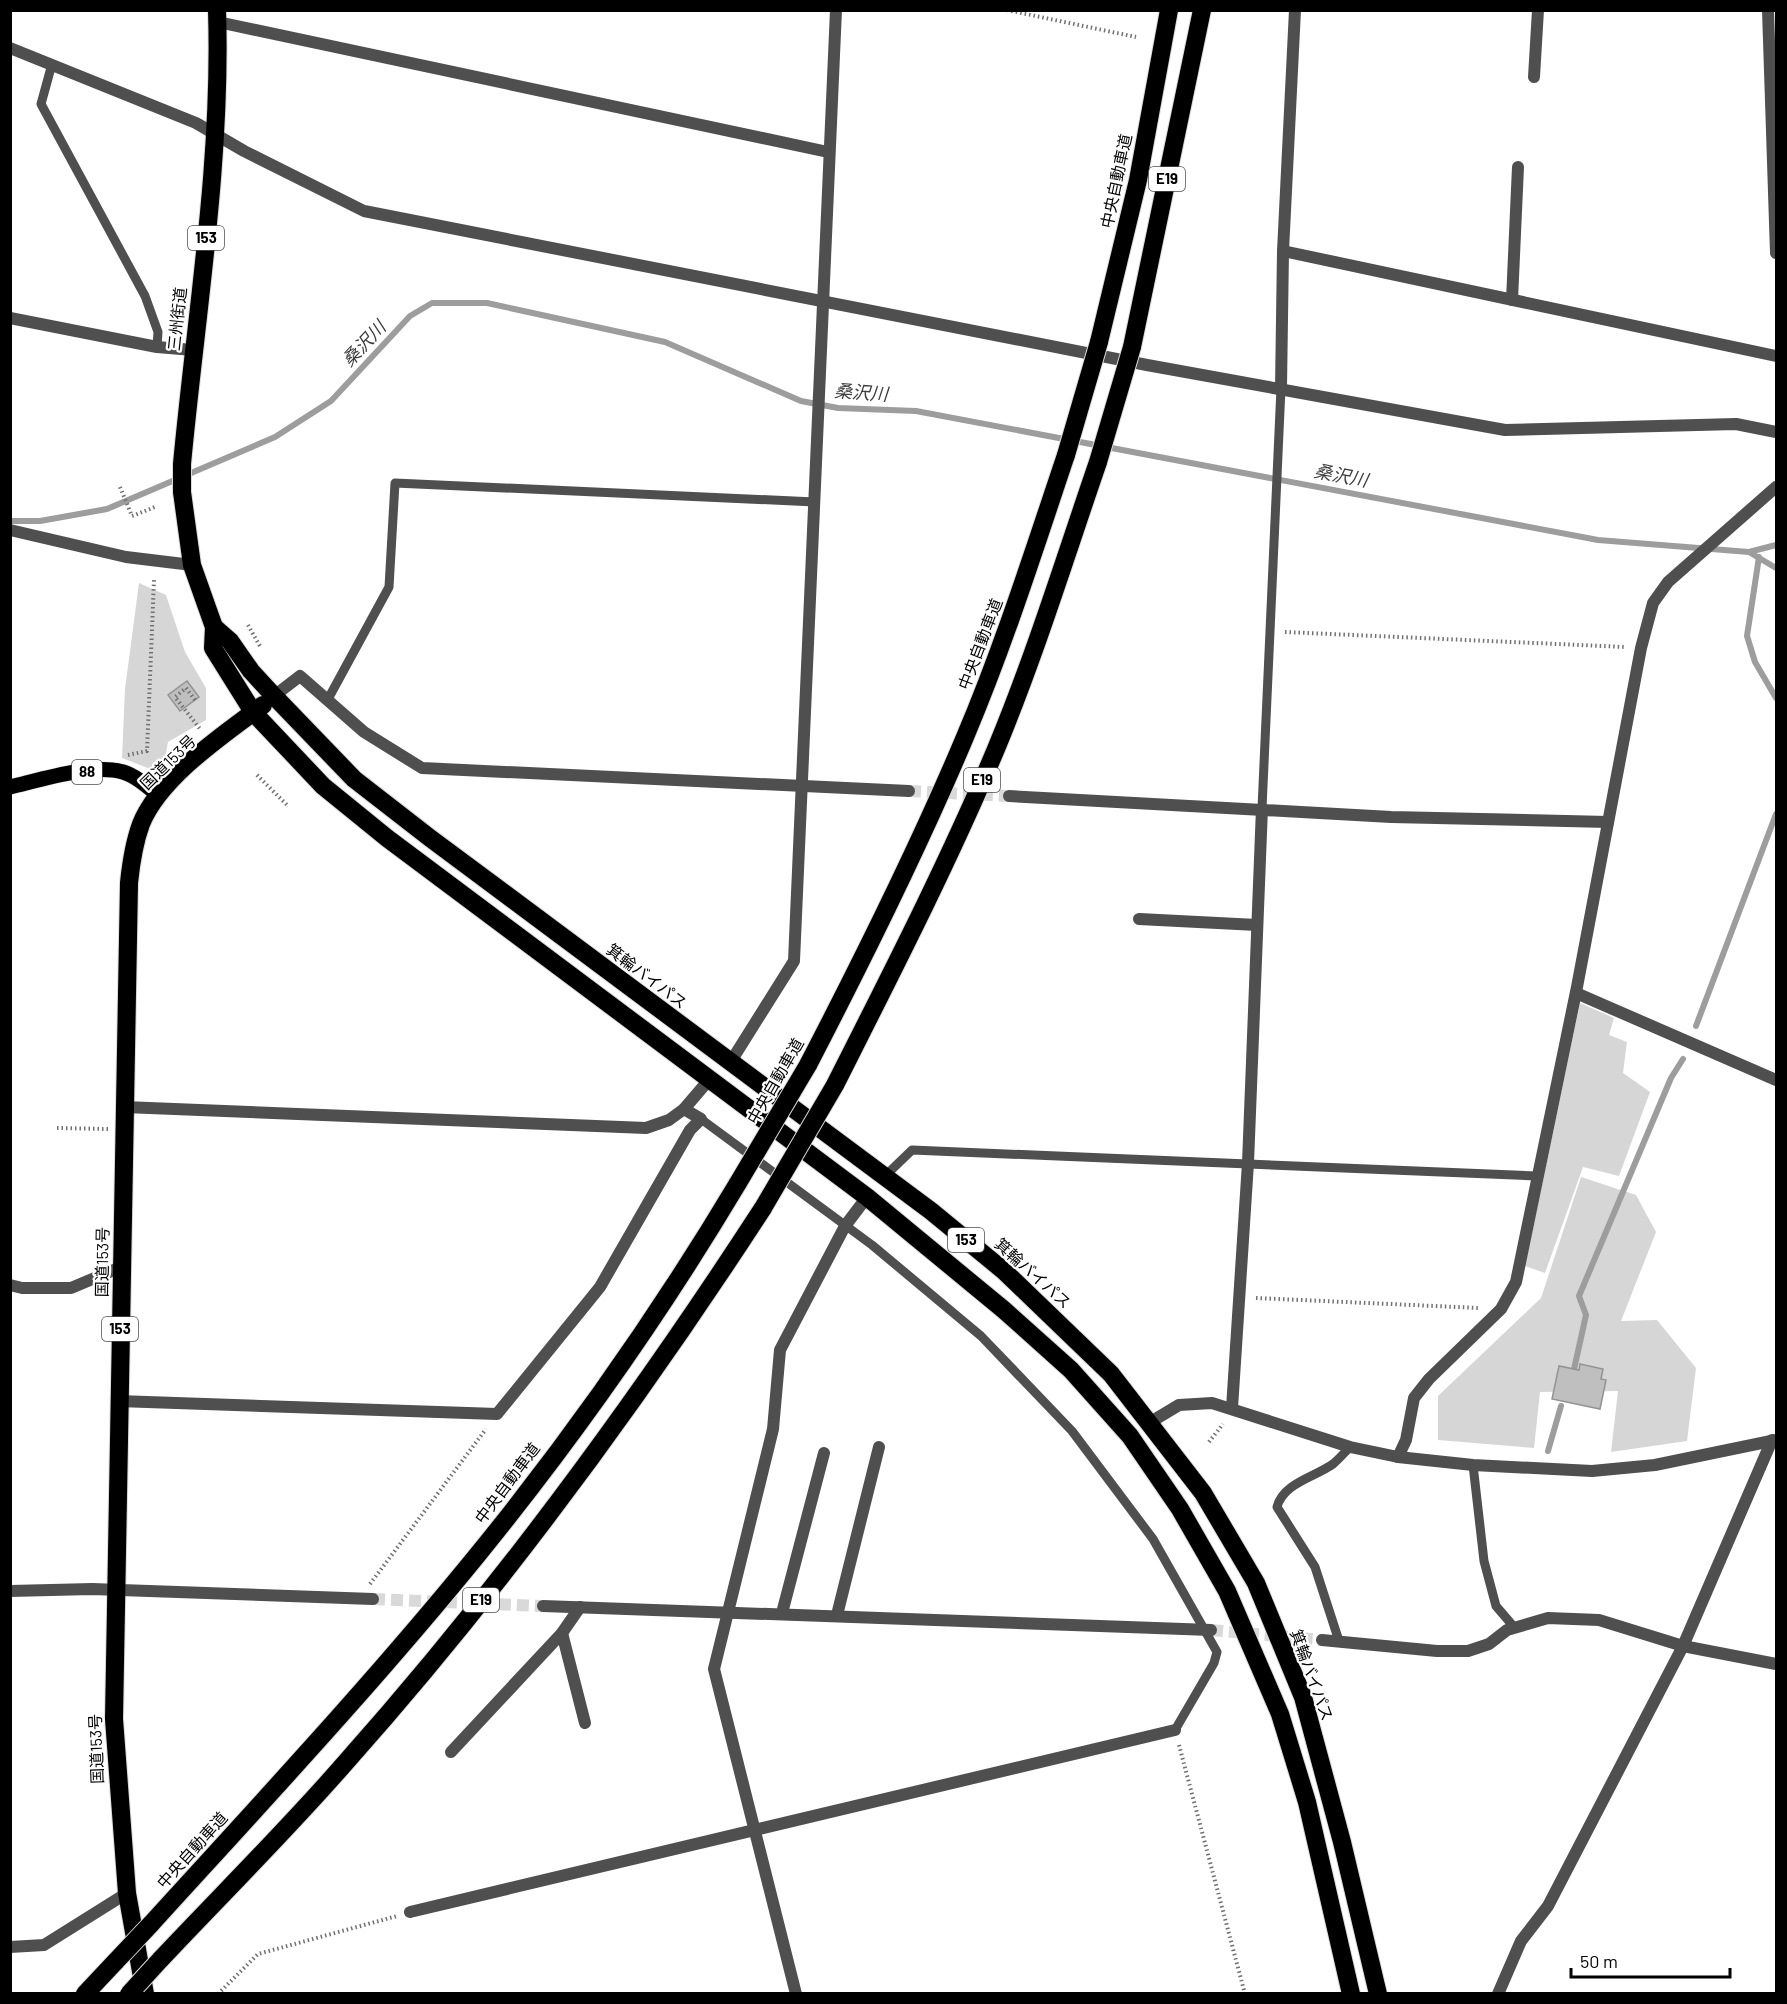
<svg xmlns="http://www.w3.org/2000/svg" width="1787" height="2004" font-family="Barlow,'Noto Sans JP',sans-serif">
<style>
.green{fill:#d6d6d6}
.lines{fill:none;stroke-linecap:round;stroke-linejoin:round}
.stream{stroke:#9d9d9d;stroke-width:6}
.building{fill:#bfbfbf;stroke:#939393;stroke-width:1.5}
.street-tunnel{stroke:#d9d9d9;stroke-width:12;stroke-dasharray:12 6;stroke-linecap:butt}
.primary-casing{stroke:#dbdbdb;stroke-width:16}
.highway-casing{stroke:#dbdbdb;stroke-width:20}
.path{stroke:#717171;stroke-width:4;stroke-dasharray:1.5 3;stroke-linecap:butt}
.lane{stroke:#4f4f4f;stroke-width:9}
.street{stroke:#4f4f4f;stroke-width:12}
.primary{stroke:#000;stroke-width:15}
.highway{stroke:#000;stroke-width:18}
.highway-bridge-casing{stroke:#dbdbdb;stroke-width:20;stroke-linecap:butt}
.highway-bridge{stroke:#000;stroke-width:18}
.labels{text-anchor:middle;stroke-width:4.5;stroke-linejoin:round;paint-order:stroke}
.shield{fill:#fff;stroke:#4c4c4c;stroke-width:1.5}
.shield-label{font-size:15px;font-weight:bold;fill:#000}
.street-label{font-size:16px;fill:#000;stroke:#fff}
.water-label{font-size:18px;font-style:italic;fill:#3e3e3e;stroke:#fff}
</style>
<rect width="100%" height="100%" fill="#fff"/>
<g class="green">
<path d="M139,583L166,595L185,652L206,688V720L168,742L164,764L153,770L122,758L125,689Z"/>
<path d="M1580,1003L1614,1018L1609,1035L1627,1042L1623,1073L1650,1092L1619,1176L1583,1167L1545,1273L1525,1266Z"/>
<path d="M1581,1177L1636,1195L1656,1232L1621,1321L1657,1320L1696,1368L1687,1441L1611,1452L1618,1391L1540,1392L1534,1448L1438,1440V1396L1541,1298Z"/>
</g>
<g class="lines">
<g class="stream">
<path d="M10,521H40L107,509L275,437L331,401L410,316L432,303H487L665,342L801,401L838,408L916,411L1598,540L1749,552L1776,568"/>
<path d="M1749,552L1776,545"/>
<path d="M1759,557L1747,636L1755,662L1776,698"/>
<path d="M1696,1026L1776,814"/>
<path d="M1573,1374L1586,1315L1579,1296L1671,1078L1683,1059"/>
<path d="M1548,1451L1561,1406"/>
</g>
</g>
<g class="building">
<path d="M187,681L199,697L180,711L168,695Z"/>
<path d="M1580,1364L1603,1369L1601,1379L1606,1380L1600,1409L1552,1399L1559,1366L1579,1370Z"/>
</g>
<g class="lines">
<g class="street-tunnel">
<path d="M909,791L1009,796"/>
<path d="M373,1599L543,1606"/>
<path d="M1211,1630L1322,1640"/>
</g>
<g class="primary-casing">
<path id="primary" d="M10,787C40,780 93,763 123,772C136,776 147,786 158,795"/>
</g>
<g class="highway-casing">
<g id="highway">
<path d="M217,10C222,162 196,314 182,464V492L192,565L214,627L213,648L253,712L323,786L387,838L867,1197L1004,1310L1071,1370L1130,1436L1180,1509L1227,1591L1280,1714L1307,1802L1351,1994"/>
<path d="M1099,342L1138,180L1169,10"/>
<path d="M1132,347L1202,10"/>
<path d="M214,627L230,641L251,671L274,696L354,779L430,838L931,1211L1004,1271L1111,1374L1203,1493L1256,1583L1303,1697L1342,1842L1378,1994"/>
<path d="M808,1065C864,957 918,849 965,737C1004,645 1034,550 1066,455"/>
<path d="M835,1085C891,974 948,863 996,749C1035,655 1065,558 1098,462"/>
<path d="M151,1924C262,1802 375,1681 479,1553C574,1436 661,1312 738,1183"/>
<path d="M160,1960C222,1894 287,1830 346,1762C500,1589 637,1402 763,1208"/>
<path d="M85,1994L116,1961"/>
<path d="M145,1994L127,1893L114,1719L129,883C131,863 134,843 141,824C160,777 223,735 263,705"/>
</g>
</g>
<g class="path">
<path d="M1007,10L1136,37"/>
<path d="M120,487L132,516L155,507"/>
<path d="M248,625L261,648"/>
<path d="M1285,632L1625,647"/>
<path d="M195,700L186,688L175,697L200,729"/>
<path d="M128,755L147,751L154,580"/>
<path d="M257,775L288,806"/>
<path d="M57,1128L108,1129"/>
<path d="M1256,1298L1479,1308"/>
<path d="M1209,1442L1223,1424"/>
<path d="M370,1584L486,1429"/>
<path d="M1179,1745L1245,1994"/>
<path d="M218,1994L258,1954L397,1916"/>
</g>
<g class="lane">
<path d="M52,64L41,104L145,296L158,332L157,347"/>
<path d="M327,701L389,587L395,483L815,502"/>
<path d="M1262,808L1281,388"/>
<path d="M701,1119L872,1245L981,1336L1072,1431L1153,1539L1217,1652L1214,1663L1175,1730"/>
<path d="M884,1177L912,1150L1536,1176"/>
<path d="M1473,1465L1484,1561L1496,1606L1514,1627"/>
<path d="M1339,1641L1315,1567L1277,1507C1283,1483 1315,1477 1333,1464C1339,1459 1345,1452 1350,1447"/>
</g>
<g class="street">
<path d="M1768,10L1776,253"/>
<path d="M218,22L828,152"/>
<path d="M10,48L196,123L244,151L364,211L1147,365L1505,430L1736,424L1776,432"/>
<path d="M1534,77L1538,10"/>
<path d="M1283,251L1776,356"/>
<path d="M1512,300L1518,167"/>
<path d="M10,318L157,347L193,350"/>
<path d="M1281,388L1283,251L1295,10"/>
<path d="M10,530L126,557L192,565"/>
<path d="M274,696L300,676L364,732L422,768L909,791"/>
<path d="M1009,796L1391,817L1608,822"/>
<path d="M1139,919L1257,925"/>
<path d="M1576,993L1776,1080"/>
<path d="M730,1063L794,961L836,10"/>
<path d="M124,1107L646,1128L669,1120L684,1109"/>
<path d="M10,1285L22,1288H71L121,1267"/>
<path d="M118,1401L497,1414L600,1287L690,1130L701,1119L684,1109L708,1081"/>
<path d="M1232,1408L1248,1163L1262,808"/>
<path d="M1149,1423L1179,1405L1212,1403L1350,1447L1398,1457L1473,1465L1592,1471L1655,1465L1776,1440"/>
<path d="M1398,1457L1406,1440L1414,1398L1429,1379L1501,1309L1516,1282L1577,987L1641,648L1653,603L1668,582L1776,487"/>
<path d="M10,1591L92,1589L373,1599"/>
<path d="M543,1606L1211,1630"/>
<path d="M782,1613L824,1453"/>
<path d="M837,1615L879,1447"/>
<path d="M562,1633L585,1723"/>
<path d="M1322,1640L1437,1651H1468L1489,1644L1507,1630L1548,1618L1599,1620L1683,1646L1776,1664"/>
<path d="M451,1752L562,1633L580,1607"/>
<path d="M410,1912L1175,1730"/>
<path d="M10,1947L44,1945L127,1893"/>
<path d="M796,1994L714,1669L773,1429L780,1350L845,1226L867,1197"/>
<path d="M1498,1994L1521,1941L1548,1906L1683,1646L1772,1440"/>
</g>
<use href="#primary" class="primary"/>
<use href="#highway" class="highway"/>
<g class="highway-bridge-casing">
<g id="highway-bridge">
<path d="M1066,455L1099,342"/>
<path d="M1098,462L1132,347"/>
<path d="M738,1183L808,1065"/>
<path d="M763,1208L835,1085"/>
<path d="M116,1961L151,1924"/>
<path d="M129,1994L160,1960"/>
</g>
</g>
<use href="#highway-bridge" class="highway-bridge"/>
</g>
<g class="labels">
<g class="shield">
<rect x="1149" y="167" width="36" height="24" rx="4.5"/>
<rect x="188" y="226" width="36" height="24" rx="4.5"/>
<rect x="72" y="760" width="30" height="24" rx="4.5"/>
<rect x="964" y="768" width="36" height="24" rx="4.5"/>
<rect x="948" y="1228" width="36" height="24" rx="4.5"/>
<rect x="102" y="1317" width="36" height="24" rx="4.5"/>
<rect x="463" y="1588" width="36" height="24" rx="4.5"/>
</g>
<g class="shield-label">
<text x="1167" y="184">E19</text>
<text x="206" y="243">153</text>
<text x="87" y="777">88</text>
<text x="982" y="785">E19</text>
<text x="966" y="1245">153</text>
<text x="120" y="1334">153</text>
<text x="481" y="1605">E19</text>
</g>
<g class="street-label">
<text transform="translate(1116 181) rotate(-78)" y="6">中央自動車道</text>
<text transform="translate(177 319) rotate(-84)" y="6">三州街道</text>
<text transform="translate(980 644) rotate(-69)" y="6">中央自動車道</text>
<text transform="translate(168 762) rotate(-44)" y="6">国道153号</text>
<text transform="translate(647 976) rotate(37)" y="6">箕輪バイパス</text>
<text transform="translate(775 1081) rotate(-60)" y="6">中央自動車道</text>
<text transform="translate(102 1262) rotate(-89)" y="6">国道153号</text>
<text transform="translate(1033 1273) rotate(42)" y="6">箕輪バイパス</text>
<text transform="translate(507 1483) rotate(-53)" y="6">中央自動車道</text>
<text transform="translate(1312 1675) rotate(70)" y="6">箕輪バイパス</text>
<text transform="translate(96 1749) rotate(-92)" y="6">国道153号</text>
<text transform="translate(192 1850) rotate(-48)" y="6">中央自動車道</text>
</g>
<g class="water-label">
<text transform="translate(364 344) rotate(-47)" y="6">桑沢川</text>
<text transform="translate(861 393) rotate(4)" y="6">桑沢川</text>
<text transform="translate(1341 476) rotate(11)" y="6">桑沢川</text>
</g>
</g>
<rect width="1787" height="2004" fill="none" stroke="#000000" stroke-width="24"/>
<path d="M1571 1968v9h159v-9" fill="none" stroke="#000000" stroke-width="3"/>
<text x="1580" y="1968" font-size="18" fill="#000000" stroke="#ffffff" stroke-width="4.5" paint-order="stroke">50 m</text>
</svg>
